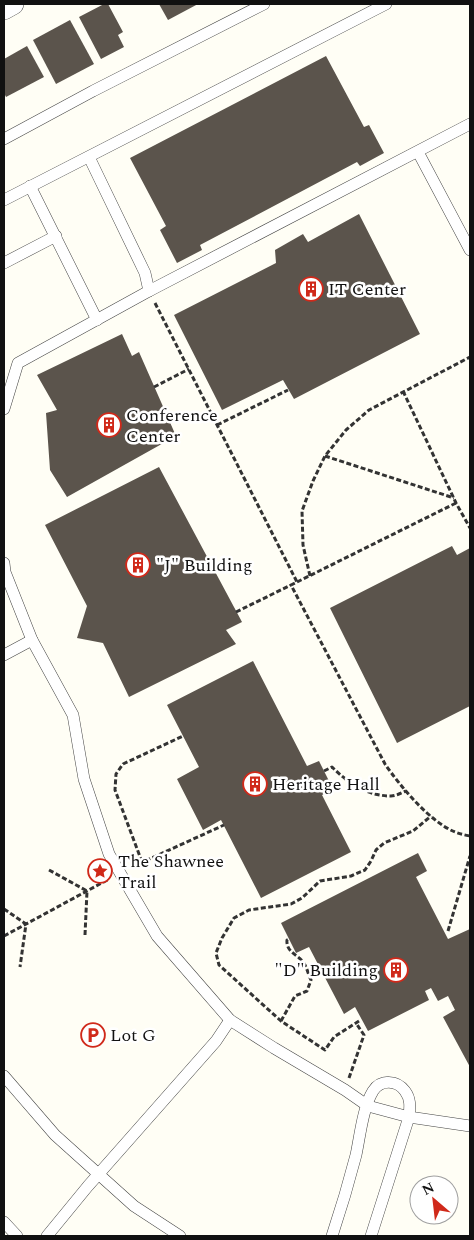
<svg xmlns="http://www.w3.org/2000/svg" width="474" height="1240" font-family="Spectral,serif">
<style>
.building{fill:#5b544c}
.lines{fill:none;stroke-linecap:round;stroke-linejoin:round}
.lane-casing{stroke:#444;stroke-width:12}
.street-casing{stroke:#444;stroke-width:22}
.path{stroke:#333;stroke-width:3;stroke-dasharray:5 2.5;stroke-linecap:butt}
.lane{stroke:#fff;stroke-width:11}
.street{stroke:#fff;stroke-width:21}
.labels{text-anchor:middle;stroke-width:5;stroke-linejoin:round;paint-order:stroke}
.poi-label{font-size:18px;fill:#111;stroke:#fff;text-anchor:start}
</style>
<rect width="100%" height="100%" fill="#fffef5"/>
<g class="building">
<path d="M104,4H108L123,32L118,35L124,47L101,59L79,17Z"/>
<path d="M159,4H198L168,20Z"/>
<path d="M70,20L94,64L56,84L33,40Z"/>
<path d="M27,46L44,77L6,97L4,93V59Z"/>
<path d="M326,56L364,127L369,125L384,153L360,166L357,162L200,245L202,250L177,263L160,230L166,226L130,158Z"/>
<path d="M359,214L420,334L294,399L283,380L222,410L174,315L276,263L275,250L303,234L308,242Z"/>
<path d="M122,334L132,356L139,352L176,436L67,497L50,470L46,413L57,410L37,375Z"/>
<path d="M159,467L242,622L226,630L236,644L129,697L103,643L77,638L87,606L45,525Z"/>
<path d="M452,546L457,555L470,548V706L397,743L330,608Z"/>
<path d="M253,661L307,766L319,761L333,789L322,795L351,852L261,898L221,820L203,830L177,779L199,767L167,705Z"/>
<path d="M418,853L427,871L416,877L448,939L470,929V1067L443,1017L455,1010L448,996L438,1001L431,988L425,991L429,1000L368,1031L355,1007L344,1014L309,947L296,953L281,923Z"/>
</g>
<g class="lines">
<g class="lane-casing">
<g id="lane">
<path d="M4,139L93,91L264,4"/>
<path d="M418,152L470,250"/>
<path d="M89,157L145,273L149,291L470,124"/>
<path d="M30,186L97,320"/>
<path d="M4,200L386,4"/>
<path d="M4,263L56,236"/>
<path d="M4,409L18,363L149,291"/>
<path d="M4,563L5,572L32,640L73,715L84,779L109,854L157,936L230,1020L274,1048L345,1090L368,1106L409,1117L470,1126"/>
<path d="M4,655L32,640"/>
<path d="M4,1076L55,1135L134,1206L180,1236"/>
<path d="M4,1222L17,1236"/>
<path d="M47,1236L88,1186L216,1041L230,1020"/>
<path d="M332,1236C341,1209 349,1182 356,1155C360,1136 363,1107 373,1091C381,1079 397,1080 405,1091C411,1099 410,1107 409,1117L371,1236"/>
</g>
</g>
<g class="street-casing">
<path id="street" d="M4,9L13,4"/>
</g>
<g class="path">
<path d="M155,303L297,582"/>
<path d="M154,387L189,369"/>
<path d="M403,391L456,503L470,528"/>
<path d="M217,425L288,390"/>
<path d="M325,456L454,498"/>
<path d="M456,503L291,585L385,764C400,786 430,822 455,832C460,834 465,835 470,836"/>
<path d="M310,576L303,545L302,511L313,481L325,456L346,430L369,410L470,357"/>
<path d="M236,612L291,585"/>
<path d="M324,771L332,767C348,783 367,796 391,796C396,796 401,793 406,791"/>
<path d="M142,862L115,790L116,774L123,764L183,736"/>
<path d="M132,867L224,825"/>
<path d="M49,870L87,891L85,935"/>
<path d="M4,909L26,924L20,967"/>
<path d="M448,931L470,856"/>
<path d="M4,936L109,879"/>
<path d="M281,1021L295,996L307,991L311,980C308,974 307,967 303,962C297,954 286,952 287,940L289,939"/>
<path d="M359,1021L334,1037L325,1050L281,1021L219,965L216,953L222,938L234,918L249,910L291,904L302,898L320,881L351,876L365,870L371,861L376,850L384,843L413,831L431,816"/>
<path d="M349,1078L364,1035L356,1023"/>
</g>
<use href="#lane" class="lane"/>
<use href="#street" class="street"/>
</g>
<defs>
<g id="building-ring" transform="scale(1.25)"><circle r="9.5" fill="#fff" stroke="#d0291a" stroke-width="1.5"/><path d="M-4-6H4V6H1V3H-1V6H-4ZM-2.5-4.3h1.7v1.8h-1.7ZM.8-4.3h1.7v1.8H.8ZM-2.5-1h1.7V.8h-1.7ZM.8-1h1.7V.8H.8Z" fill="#d0291a"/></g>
<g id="sight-ring" transform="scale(1.25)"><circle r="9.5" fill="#fff" stroke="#d0291a" stroke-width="1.5"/><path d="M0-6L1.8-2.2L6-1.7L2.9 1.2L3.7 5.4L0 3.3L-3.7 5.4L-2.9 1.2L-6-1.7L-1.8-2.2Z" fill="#d0291a"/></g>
<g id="parking-ring" transform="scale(1.25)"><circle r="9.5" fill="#fff" stroke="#d0291a" stroke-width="1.5"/><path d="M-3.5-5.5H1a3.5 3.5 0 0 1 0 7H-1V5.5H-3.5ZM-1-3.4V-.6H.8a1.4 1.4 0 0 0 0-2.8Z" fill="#d0291a"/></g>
</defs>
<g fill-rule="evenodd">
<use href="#building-ring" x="311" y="289"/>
<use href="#building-ring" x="109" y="425"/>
<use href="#building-ring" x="138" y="565"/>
<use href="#building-ring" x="255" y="784"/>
<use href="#sight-ring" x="100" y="871"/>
<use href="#building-ring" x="396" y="970"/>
<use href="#parking-ring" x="93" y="1035"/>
</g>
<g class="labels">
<g class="poi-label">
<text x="328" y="295">IT Center</text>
<text x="126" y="421">Conference<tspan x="126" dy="21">Center</tspan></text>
<text x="156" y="571">"J" Building</text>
<text x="272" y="790">Heritage Hall</text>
<text x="118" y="867">The Shawnee<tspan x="118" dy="21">Trail</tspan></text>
<text x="378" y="976" text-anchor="end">"D" Building</text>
<text x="110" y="1041">Lot G</text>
</g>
</g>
<rect width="474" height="1240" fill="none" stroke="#111111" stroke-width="10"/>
<g transform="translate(434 1200) rotate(332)"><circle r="24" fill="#ffffff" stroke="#a0a0a0"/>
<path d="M0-4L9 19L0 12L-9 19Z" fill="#d0291a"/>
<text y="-8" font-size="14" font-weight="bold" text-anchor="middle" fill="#111111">N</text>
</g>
</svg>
